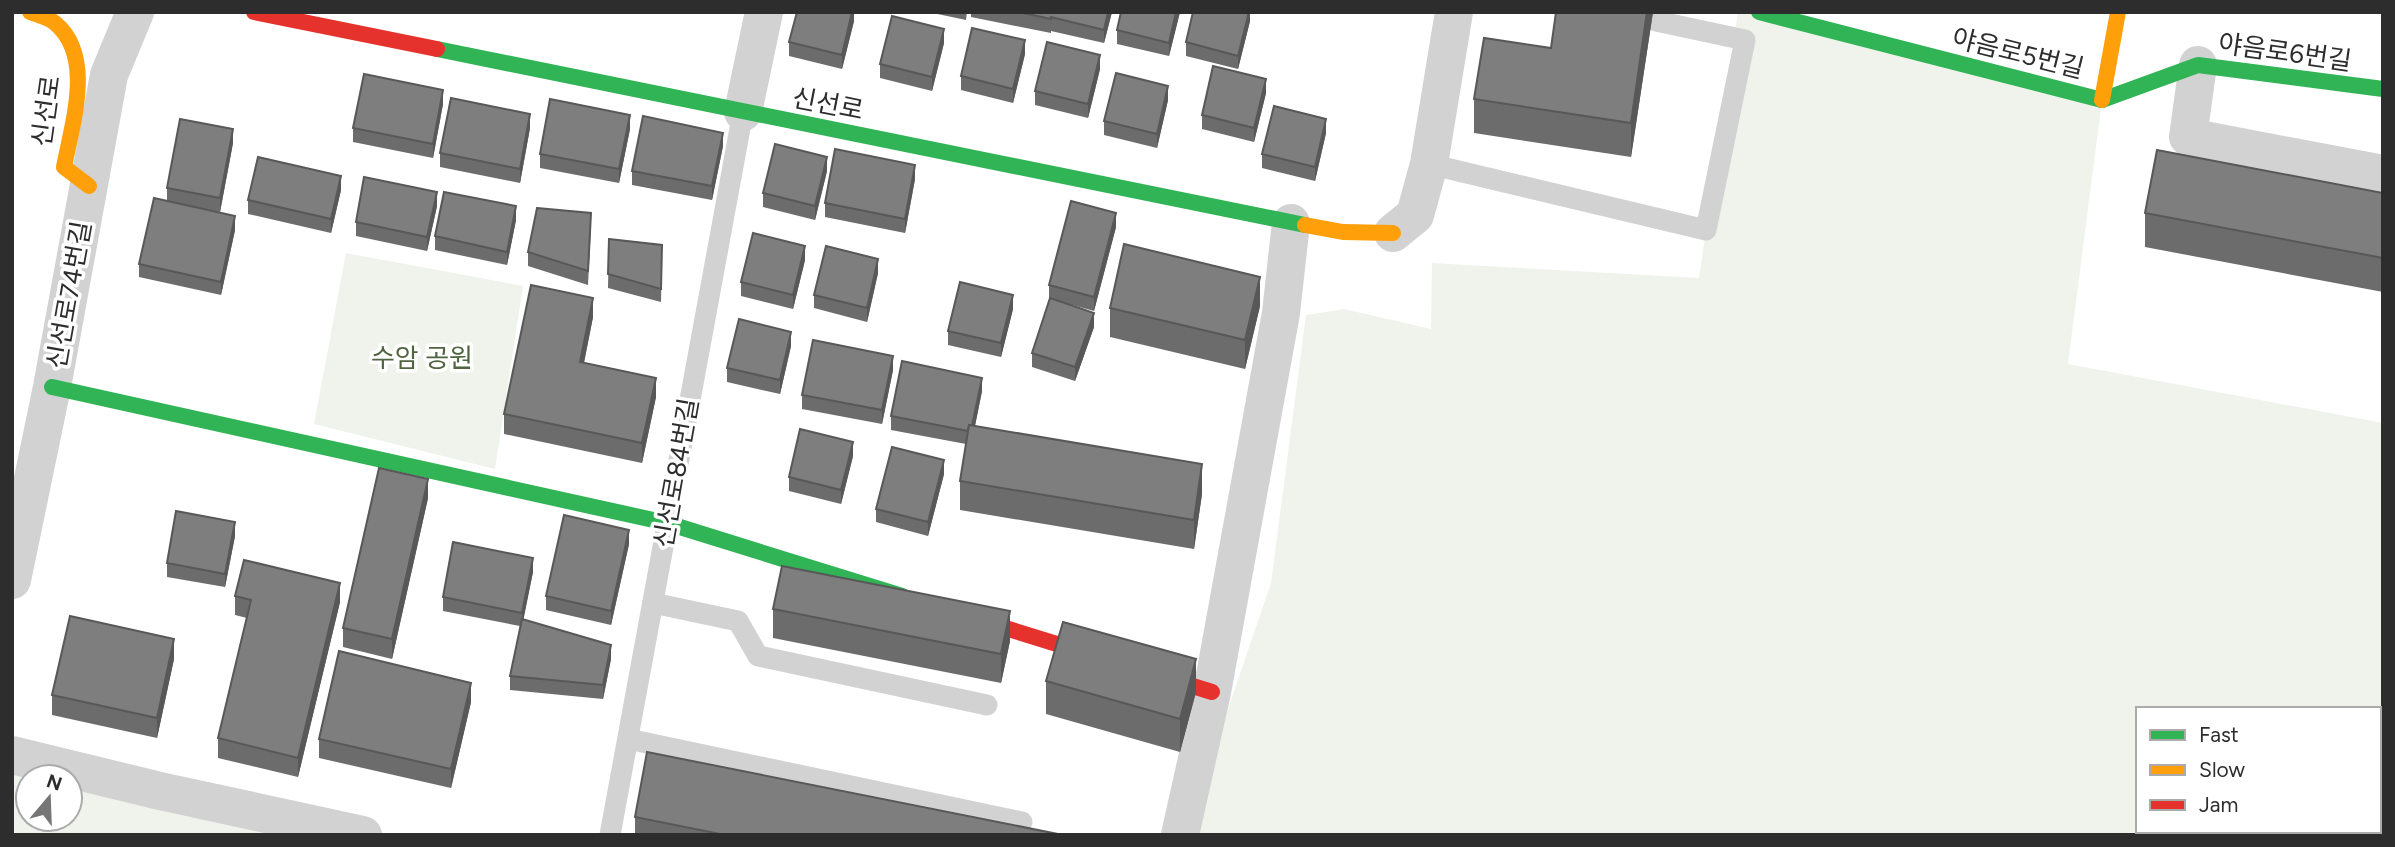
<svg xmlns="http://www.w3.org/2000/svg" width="2395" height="847" font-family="Figtree,'Noto Sans KR',sans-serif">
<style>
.green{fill:#f0f3ec;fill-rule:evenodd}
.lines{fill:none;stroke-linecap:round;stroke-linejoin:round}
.lane{stroke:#d2d2d2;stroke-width:21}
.street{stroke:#d2d2d2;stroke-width:38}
.fast{stroke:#30b455;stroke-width:16}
.slow{stroke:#ff9f0a;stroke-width:16}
.jam{stroke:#e5322d;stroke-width:16}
.wall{fill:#6c6c6c}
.shaded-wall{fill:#585858}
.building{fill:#7e7e7e;stroke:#585858;stroke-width:2}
.labels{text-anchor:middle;stroke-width:7;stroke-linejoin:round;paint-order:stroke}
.street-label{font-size:26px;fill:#2d2d2d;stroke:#fff}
.park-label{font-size:26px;fill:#4f643f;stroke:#fff}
</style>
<rect width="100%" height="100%" fill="#fff"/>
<g class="green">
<path d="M1738,12H1759L2102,100L2068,364L2383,423V835H1189L1196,803L1271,583L1306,315L1344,309L1431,329L1432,263L1699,278ZM2138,709H2379V831H2138Z"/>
<path d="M346,253L523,286L495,469L314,424Z"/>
<path d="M12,773L28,777V819H70V785L331,835H12Z"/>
</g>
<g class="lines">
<g class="lane">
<path d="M1429,164L1706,230L1745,40L1656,21L1658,12"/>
<path d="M653,603L738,621L758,656L987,705"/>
<path d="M628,739L1022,822"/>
<path d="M610,835L743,112"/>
</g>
<g class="street">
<path d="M2198,65L2188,137L2383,174"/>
<path d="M743,112L764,12"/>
<path d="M1393,233L1415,215L1429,164L1454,12"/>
<path d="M12,580L52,387L109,75L135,12"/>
<path d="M12,755L160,791L363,835"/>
<path d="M1180,835L1212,692L1281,313L1291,223"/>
</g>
<g class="fast">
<path d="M1759,12L2102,100"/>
<path d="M437,49L1305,225"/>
<path d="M2102,100L2198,65L2383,89"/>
<path d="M52,387L667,523L902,596"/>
</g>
<g class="slow">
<path d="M30,12C38,15 48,17 55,23C95,56 72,124 64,167L89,186"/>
<path d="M2102,100L2118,12"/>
<path d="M1305,225L1343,232L1393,233"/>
</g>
<g class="jam">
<path d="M254,12L437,49"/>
<path d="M960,614L1212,692"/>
</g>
</g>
<g class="wall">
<path d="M854,12V21L842,69L789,56V42Z"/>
<path d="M928,12H967L966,20Z"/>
<path d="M971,12H1112L1104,43L1051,31V33L971,17Z"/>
<path d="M1180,12L1169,56L1117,44V30Z"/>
<path d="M1250,12V21L1238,69L1186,56V42Z"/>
<path d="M1556,12H1653L1631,157L1474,133V99L1551,48Z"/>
<path d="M944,43L932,91L880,78V64Z"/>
<path d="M1025,54L1013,103L961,90V76Z"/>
<path d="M1100,69L1088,118L1035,105V91Z"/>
<path d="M1266,93L1254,142L1202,129V115Z"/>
<path d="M1168,100L1157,148L1104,135V121Z"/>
<path d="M443,104L433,158L353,142V128Z"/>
<path d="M530,128L520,183L440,167V153Z"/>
<path d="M630,129L619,183L540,168V154Z"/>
<path d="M1326,133L1315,181L1262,168V154Z"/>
<path d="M233,143L220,212L195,207L235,230L221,295L139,277V264L167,201V188Z"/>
<path d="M723,146L712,200L632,185V171Z"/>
<path d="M827,171L815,220L763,207V193Z"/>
<path d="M915,179L905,233L825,217V203Z"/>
<path d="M341,190L331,233L248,214V200Z"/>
<path d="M2383,193V292L2145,247V213Z"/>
<path d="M437,206L427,251L356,236V222Z"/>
<path d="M516,220L507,265L435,250V236Z"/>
<path d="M591,227L588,285L528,266V252Z"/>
<path d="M1116,227L1094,311L1065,303L1094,327L1075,381L1032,367V353L1050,299H1049V285Z"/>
<path d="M609,239L662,245L661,302L608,288Z"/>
<path d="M805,260L793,309L741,296V282Z"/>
<path d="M878,273L867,322L814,308V295Z"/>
<path d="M1260,306L1245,369L1110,337V308Z"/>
<path d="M1013,309L1001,357L948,345V331Z"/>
<path d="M593,317L584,363L656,397L642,463L504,434V414Z"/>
<path d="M791,346L780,394L727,382V368Z"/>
<path d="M893,370L882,424L802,409V395Z"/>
<path d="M982,391L975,426L1202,494L1194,549L960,510V481L966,444L891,430V416Z"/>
<path d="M853,456L841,504L789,491V477Z"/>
<path d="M944,474L928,536L876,522V509Z"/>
<path d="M428,498L392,659L343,647V628Z"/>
<path d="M235,536L225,587L167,577V563Z"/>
<path d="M629,544L611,625L546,610V596Z"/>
<path d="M533,572L523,619L611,659L603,699L510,690V676L520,626L443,611V597Z"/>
<path d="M235,596L340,602L298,777L218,758V738L247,618L235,615Z"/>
<path d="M773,609L1010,641L1001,683L773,638Z"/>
<path d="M174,659L157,738L52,715V695Z"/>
<path d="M1046,681L1196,692L1180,752L1046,714Z"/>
<path d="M471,702L451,788L319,758V739Z"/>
<path d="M635,817L1063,835H635Z"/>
</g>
<g class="shaded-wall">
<path d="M852,12H854V21L842,69V55Z"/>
<path d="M1108,12H1112L1104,43V30Z"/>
<path d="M1176,12H1180L1169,56V43Z"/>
<path d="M1249,12H1250V21L1238,69V56Z"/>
<path d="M1647,12H1653L1631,157V123Z"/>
<path d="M944,29V43L932,91V77Z"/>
<path d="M1025,40V54L1013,103V89Z"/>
<path d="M1100,55V69L1088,118V104Z"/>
<path d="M1266,79V93L1254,142V128Z"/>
<path d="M1168,86V100L1157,148V134Z"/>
<path d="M443,90V104L433,158V144Z"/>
<path d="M530,114V128L520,183V169Z"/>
<path d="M630,115V129L619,183V169Z"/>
<path d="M1326,119V133L1315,181V167Z"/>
<path d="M233,129V143L220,212V198Z"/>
<path d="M723,133V146L712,200V186Z"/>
<path d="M827,157V171L815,220V206Z"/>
<path d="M915,165V179L905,233V219Z"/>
<path d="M341,176V190L331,233V219Z"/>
<path d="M437,192V206L427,251V237Z"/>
<path d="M516,206V220L507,265V252Z"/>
<path d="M1116,213V227L1094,311V297Z"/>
<path d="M235,216V230L221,295V282Z"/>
<path d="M805,246V260L793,309V295Z"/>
<path d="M878,259V273L867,322V308Z"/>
<path d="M1260,277V306L1245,369V340Z"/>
<path d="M1013,295V309L1001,357V343Z"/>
<path d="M593,298V317L580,382V362Z"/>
<path d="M1094,313V327L1075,381V367Z"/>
<path d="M791,332V346L780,394V380Z"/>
<path d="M893,356V370L882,424V410Z"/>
<path d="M656,378V397L642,463V443Z"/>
<path d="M982,378V391L971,445V431Z"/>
<path d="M853,442V456L841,504V490Z"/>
<path d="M944,460V474L928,536V522Z"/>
<path d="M1202,464V494L1194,549V520Z"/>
<path d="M428,479V498L392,659V639Z"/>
<path d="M235,522V536L225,587V574Z"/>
<path d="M629,530V544L611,625V611Z"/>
<path d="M533,558V572L522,627V613Z"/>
<path d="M340,583V602L298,777V758Z"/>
<path d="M1010,611V641L1001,683V654Z"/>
<path d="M174,639V659L157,738V718Z"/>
<path d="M611,645V659L603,699V685Z"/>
<path d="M1196,659V692L1180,752V719Z"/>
<path d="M471,683V702L451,788V769Z"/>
</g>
<g class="building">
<path d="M797,12H852L842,55L789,42Z"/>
<path d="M1018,12H1108L1104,30L1051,17V19Z"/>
<path d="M1121,12H1176L1169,43L1117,30Z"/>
<path d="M1193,12H1249L1238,56L1186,42Z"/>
<path d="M1556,12H1647L1631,123L1474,99L1484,38L1551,48Z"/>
<path d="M892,16L944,29L932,77L880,64Z"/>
<path d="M972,28L1025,40L1013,89L961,76Z"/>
<path d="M1047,42L1100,55L1088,104L1035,91Z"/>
<path d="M1213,66L1266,79L1254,128L1202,115Z"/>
<path d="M1116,73L1168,86L1157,134L1104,121Z"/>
<path d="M364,74L443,90L433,144L353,128Z"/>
<path d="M451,98L530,114L520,169L440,153Z"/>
<path d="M550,99L630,115L619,169L540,154Z"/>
<path d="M1274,106L1326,119L1315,167L1262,154Z"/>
<path d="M643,116L723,133L712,186L632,171Z"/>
<path d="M180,119L233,129L220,198L167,188Z"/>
<path d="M775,144L827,157L815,206L763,193Z"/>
<path d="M835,149L915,165L905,219L825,203Z"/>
<path d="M2157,150L2383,193V258L2145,213Z"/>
<path d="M258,157L341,176L331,219L248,200Z"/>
<path d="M364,177L437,192L427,237L356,222Z"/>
<path d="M444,192L516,206L507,252L435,236Z"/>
<path d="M154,198L235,216L221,282L139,264Z"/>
<path d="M1071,201L1116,213L1094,297L1049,285Z"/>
<path d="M537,208L591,213L588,271L528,252Z"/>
<path d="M753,233L805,246L793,295L741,282Z"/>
<path d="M609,239L662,245L661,289L608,274Z"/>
<path d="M1124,244L1260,277L1245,340L1110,308Z"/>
<path d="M826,246L878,259L867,308L814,295Z"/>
<path d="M960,282L1013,295L1001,343L948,331Z"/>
<path d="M531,285L593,298L580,362L656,378L642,443L504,414Z"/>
<path d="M1050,298L1094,313L1075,367L1032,353Z"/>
<path d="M739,319L791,332L780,380L727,368Z"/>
<path d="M813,340L893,356L882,410L802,395Z"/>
<path d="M902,361L982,378L972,426L969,425L968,431L891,416Z"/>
<path d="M969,425L1202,464L1194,520L960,481Z"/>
<path d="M800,429L853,442L841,490L789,477Z"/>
<path d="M892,447L944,460L928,522L876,509Z"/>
<path d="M379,468L428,479L392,639L343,628Z"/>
<path d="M176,511L235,522L225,574L167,563Z"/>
<path d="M564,515L629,530L611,611L546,596Z"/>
<path d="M453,542L533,558L522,613L443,597Z"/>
<path d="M244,560L340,583L298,758L218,738L251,600L235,596Z"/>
<path d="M782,566L1010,611L1001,654L773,609Z"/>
<path d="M70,616L174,639L157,718L52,695Z"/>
<path d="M522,619L611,645L603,685L510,676Z"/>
<path d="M1063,622L1196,659L1180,719L1046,681Z"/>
<path d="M339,651L471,683L451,769L319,739Z"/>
<path d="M647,752L1063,835H725L635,817Z"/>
</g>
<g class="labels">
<g class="street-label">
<text transform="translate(2285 52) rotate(8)" y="9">야음로6번길</text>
<text transform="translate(2018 53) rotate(14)" y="9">야음로5번길</text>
<text transform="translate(828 104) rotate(11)" y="9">신선로</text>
<text transform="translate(46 111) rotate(-82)" y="9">신선로</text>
<text transform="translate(69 295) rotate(-80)" y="9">신선로74번길</text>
<text transform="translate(676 473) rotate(-80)" y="9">신선로84번길</text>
</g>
<g class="park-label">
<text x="422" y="367">수암 공원</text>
</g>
</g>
<rect width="2395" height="847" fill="none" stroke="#2d2d2d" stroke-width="28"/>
<rect x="2136" y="707" width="245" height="126" fill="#ffffff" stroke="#ababab" stroke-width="2"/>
<rect x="2150" y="730" width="35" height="10" fill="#30b455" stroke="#ababab" stroke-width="2"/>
<text x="2199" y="742" font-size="21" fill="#2d2d2d">Fast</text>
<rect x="2150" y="765" width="35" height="10" fill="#ff9f0a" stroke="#ababab" stroke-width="2"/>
<text x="2199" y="777" font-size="21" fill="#2d2d2d">Slow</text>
<rect x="2150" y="800" width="35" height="10" fill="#e5322d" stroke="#ababab" stroke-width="2"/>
<text x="2199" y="812" font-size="21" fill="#2d2d2d">Jam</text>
<g transform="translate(49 798) rotate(19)"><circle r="33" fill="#ffffff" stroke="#ababab" stroke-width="2"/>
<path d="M0-5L12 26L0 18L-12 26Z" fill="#767676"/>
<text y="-10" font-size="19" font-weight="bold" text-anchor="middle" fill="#2d2d2d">N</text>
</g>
</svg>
